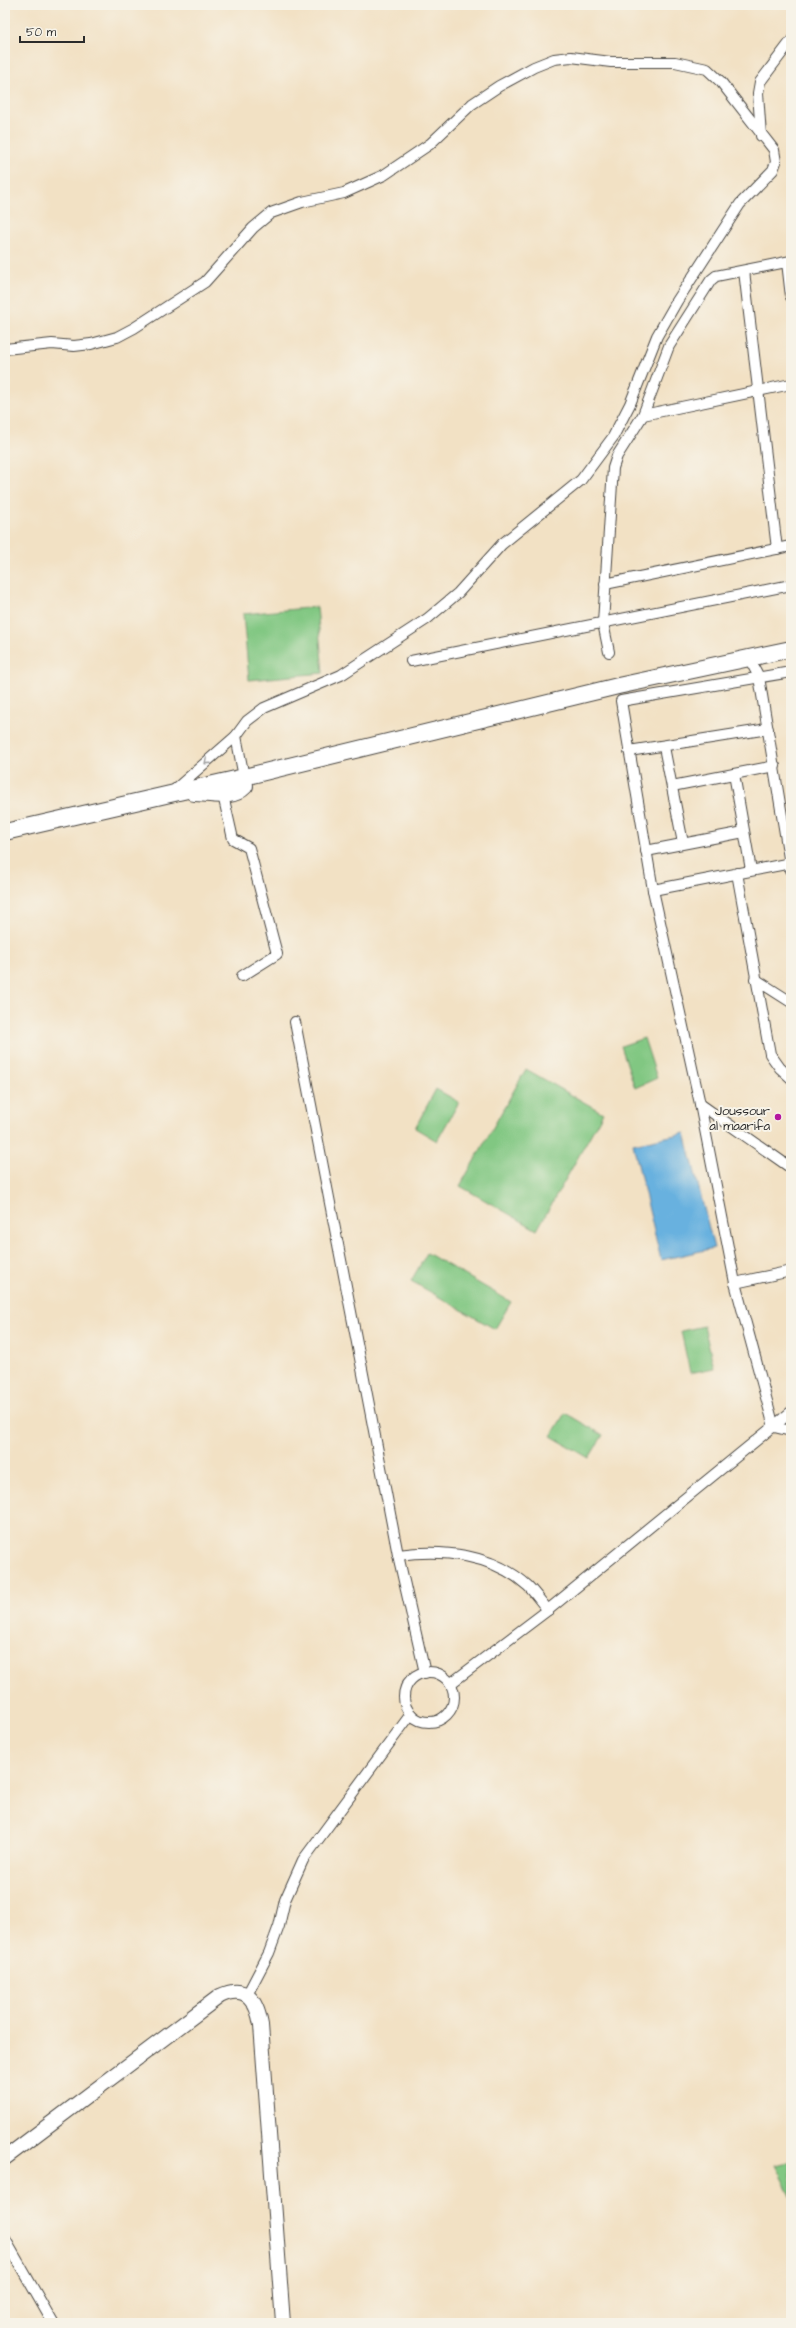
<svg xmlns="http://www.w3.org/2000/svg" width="796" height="2328" font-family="'Architects Daughter',sans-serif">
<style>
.green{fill:#81c782;stroke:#567956}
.water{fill:#67b1df;stroke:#496e85}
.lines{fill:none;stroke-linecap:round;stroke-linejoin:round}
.street-casing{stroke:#494642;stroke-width:12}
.secondary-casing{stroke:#494642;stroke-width:16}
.primary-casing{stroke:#494642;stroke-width:18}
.street{stroke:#fff;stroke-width:10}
.secondary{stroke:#fff;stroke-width:14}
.primary{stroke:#fff;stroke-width:16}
.oneway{stroke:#a0a0a0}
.poi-dot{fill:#b5179e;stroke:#f7f3e8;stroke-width:1.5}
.labels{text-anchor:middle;stroke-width:4;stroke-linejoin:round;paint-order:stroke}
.poi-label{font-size:13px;fill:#2b2b2b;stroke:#f7f3e8;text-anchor:end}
</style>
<rect width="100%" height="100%" fill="#f7f3e8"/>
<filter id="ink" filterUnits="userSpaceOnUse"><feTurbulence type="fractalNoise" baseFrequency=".025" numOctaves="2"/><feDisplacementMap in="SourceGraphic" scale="8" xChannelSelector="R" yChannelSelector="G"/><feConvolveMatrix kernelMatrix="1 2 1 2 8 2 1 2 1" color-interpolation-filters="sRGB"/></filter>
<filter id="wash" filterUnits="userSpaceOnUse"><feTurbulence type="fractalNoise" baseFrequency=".012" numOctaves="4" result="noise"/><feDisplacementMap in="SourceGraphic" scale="16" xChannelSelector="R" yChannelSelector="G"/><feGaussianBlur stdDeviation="0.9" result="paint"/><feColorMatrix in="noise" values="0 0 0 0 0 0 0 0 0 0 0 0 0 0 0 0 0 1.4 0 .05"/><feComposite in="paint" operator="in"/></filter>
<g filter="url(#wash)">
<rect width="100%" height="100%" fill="#f2e1c4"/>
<g class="green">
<path d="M317,607L323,673L249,680L243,614Z"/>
<path d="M644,1038L657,1078L635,1088L621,1046Z"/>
<path d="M526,1069L603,1113L537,1230L460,1186Z"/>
<path d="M436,1089L459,1102L437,1141L415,1128Z"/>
<path d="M427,1253L511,1302L495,1329L411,1281Z"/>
<path d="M704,1326L714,1368L690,1373L681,1331Z"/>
<path d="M565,1413L603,1435L589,1458L551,1436Z"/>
<path d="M791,2161V2197L775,2165Z"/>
</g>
<path class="water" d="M685,1133L714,1248L661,1260L633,1144Z"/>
</g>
<g filter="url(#ink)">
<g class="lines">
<g class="street-casing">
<g id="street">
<path d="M761,136L758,93L760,82L791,41"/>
<path d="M787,262L791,297"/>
<path d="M744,271L777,549"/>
<path d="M5,349L52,344L74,346L91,344L117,337L134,328L205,282L253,228L271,213L302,202L344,193L384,175L430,144L472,104L499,86L534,67L554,59L571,57L611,62H675L707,69L721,82L774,150L776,162L773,170L740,204L677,301L657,336L630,404L613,437L581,480L502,544L458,593L427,619L341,675L264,708L247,721L236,736L172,792"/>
<path d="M643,415L791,384"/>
<path d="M605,584L791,546"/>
<path d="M609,652L603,623L613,468L617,456L643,415L669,346L711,280L716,276L791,261"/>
<path d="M749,658L759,677L791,870"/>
<path d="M411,661L791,585"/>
<path d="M791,672L621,701L653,890L700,1104L735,1283L774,1427L791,1431"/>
<path d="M236,736L244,777"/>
<path d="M664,747L683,843"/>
<path d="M629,751L768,729"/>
<path d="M734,774L751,870"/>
<path d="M672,786L775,766"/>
<path d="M223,795L233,839L249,848L277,954L242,976"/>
<path d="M646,851L744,832"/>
<path d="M737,873L770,1054L780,1068L791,1078"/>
<path d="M653,890L791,863"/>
<path d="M755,979L791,1002"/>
<path d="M295,1022L398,1555L425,1673"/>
<path d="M700,1104L791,1168"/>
<path d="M735,1283L791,1271"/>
<path d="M398,1555C443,1549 493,1554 528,1586C535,1593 541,1602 548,1610"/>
<circle cx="429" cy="1697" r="25"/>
<path d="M450,1684L548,1610L791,1412"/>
<path d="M247,1995L269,1953L279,1926L285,1900L303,1860L411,1714"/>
<path d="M5,2239L53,2323"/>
</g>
</g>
<g class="secondary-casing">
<path id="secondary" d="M5,2158L220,1996C247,1983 257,2002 261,2025L283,2323"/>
</g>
<g class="primary-casing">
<g id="primary">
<path d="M194,793C211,793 232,800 245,786L244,777"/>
<path d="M5,832L244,777L618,686L791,649"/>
</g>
</g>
<use href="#street" class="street"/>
<use href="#secondary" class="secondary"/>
<use href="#primary" class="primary"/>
</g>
<defs><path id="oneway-chevron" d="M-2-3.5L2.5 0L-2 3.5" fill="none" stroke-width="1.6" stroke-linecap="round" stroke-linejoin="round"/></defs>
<use class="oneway" href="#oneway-chevron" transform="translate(207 762) rotate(138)"/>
</g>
<circle class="poi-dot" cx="778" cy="1117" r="4"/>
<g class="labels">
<g class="poi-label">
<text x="770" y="1115">Joussour<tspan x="770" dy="15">al maarifa</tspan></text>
</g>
</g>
<rect width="796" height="2328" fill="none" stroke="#f7f3e8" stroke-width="20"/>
<path d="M20 36v6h64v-6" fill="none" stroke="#2b2b2b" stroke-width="2"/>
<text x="26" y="36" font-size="12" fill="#2b2b2b" stroke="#f7f3e8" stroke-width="3" paint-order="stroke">50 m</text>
</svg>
